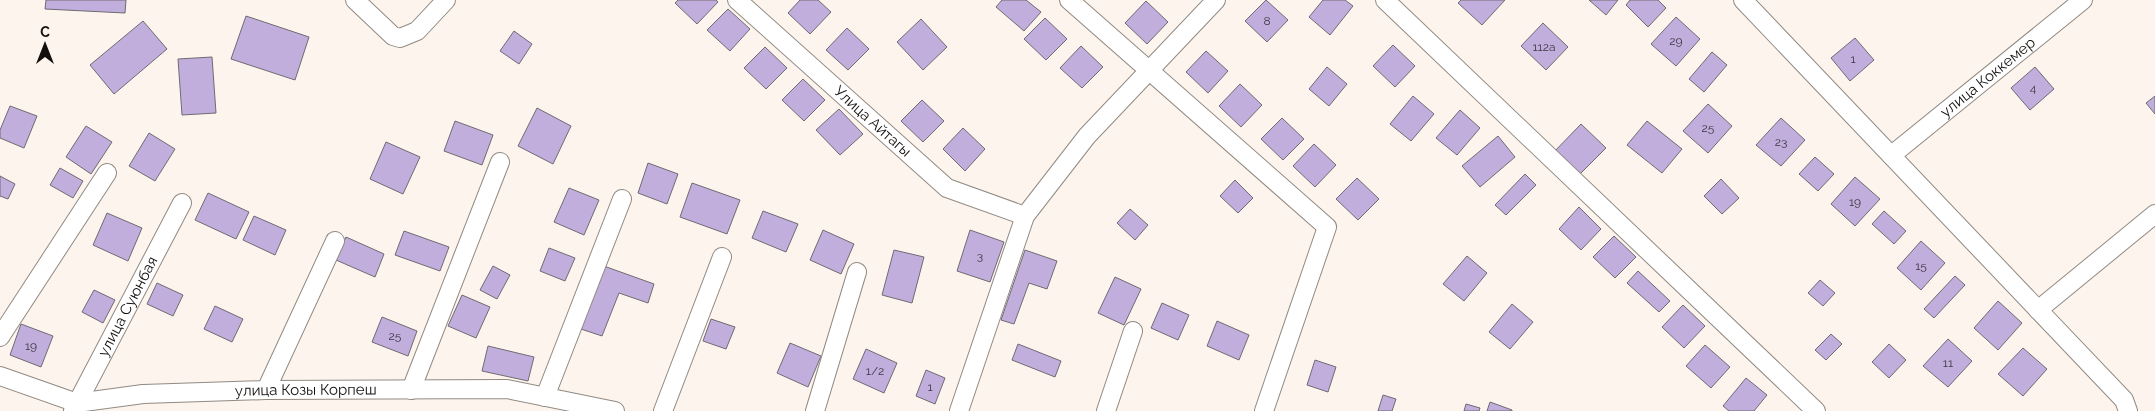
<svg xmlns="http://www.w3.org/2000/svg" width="2155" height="411" font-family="Raleway,sans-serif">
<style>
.building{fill:#c2aedc;stroke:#6e6b73}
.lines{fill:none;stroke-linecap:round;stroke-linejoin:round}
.minor-casing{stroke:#918a83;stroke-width:20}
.minor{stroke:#fff;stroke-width:18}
.labels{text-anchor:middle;stroke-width:5;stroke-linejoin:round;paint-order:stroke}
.number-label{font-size:12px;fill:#3e3741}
.street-label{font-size:15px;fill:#120f0d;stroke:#fcf4ed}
</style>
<rect width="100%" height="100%" fill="#fcf4ed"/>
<g class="building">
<path d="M46,0H126L125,13L45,9Z"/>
<path d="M678,0H716L718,2L697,24L675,3Z"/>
<path d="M800,0H818L831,12L810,34L788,13Z"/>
<path d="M1002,0H1026L1041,12L1024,31L996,7Z"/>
<path d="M1266,0L1288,20L1267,42L1245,21Z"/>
<path d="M1323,0H1345L1353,6L1330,35L1309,17Z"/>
<path d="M1461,0H1505L1482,25L1458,3Z"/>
<path d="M1589,0H1618L1606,15Z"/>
<path d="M1630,0H1658L1666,8L1648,27L1626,5Z"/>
<path d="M1146,1L1168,22L1147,44L1125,23Z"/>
<path d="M728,9L750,29L730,51L707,30Z"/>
<path d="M246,16L309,37L295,80L231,59Z"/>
<path d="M1676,17L1700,39L1676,66L1651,44Z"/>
<path d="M1045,18L1067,39L1046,60L1024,39Z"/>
<path d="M921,19L947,47L923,70L897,42Z"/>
<path d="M143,21L167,49L114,94L90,65Z"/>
<path d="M1543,23L1568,47L1546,70L1521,46Z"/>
<path d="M847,28L869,49L848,70L826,50Z"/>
<path d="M514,31L532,44L519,64L500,51Z"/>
<path d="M1855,38L1874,60L1850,81L1831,58Z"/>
<path d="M1393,45L1415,66L1395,87L1373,66Z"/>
<path d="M1081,46L1103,67L1082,88L1060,68Z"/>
<path d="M765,47L787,68L766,89L744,68Z"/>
<path d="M1206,51L1228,71L1208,93L1186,72Z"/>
<path d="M1712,52L1727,65L1704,92L1689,79Z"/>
<path d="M212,57L216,113L182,115L178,59Z"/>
<path d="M1327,67L1347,84L1329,106L1309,89Z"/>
<path d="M2035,67L2054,89L2030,110L2011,88Z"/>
<path d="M803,79L825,100L804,121L782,100Z"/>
<path d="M1240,84L1262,105L1241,127L1219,106Z"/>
<path d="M1413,96L1434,114L1411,141L1390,124Z"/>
<path d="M2155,96V114L2146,103Z"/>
<path d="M922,100L944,121L923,142L901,121Z"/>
<path d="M1708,104L1732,126L1708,153L1683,131Z"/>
<path d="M10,106L37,116L24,148L0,138V130Z"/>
<path d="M537,108L571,126L553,164L518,146Z"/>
<path d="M839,109L863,134L840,155L816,130Z"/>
<path d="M1460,110L1480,128L1457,155L1436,138Z"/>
<path d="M1282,118L1304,139L1283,160L1261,139Z"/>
<path d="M1781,118L1805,140L1781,166L1756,145Z"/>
<path d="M455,121L493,135L482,165L444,151Z"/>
<path d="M1647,121L1682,149L1662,173L1627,145Z"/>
<path d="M1581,124L1606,148L1576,178L1552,154Z"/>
<path d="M86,126L112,142L91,174L66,157Z"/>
<path d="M963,128L985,149L965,171L943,149Z"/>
<path d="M149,133L175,149L155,181L129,166Z"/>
<path d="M1498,136L1515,157L1480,187L1462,166Z"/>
<path d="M386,142L420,157L403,194L370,179Z"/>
<path d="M1314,144L1336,165L1315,187L1293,166Z"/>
<path d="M1815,157L1834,174L1818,191L1799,174Z"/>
<path d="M648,163L678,174L667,204L638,193Z"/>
<path d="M60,168L83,181L73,198L50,185Z"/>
<path d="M1525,174L1536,185L1506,215L1495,205Z"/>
<path d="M0,176L15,184L8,199L0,196Z"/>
<path d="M1855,177L1880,199L1855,226L1831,204Z"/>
<path d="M1357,178L1379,199L1358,220L1336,199Z"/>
<path d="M1721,179L1739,198L1722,214L1704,196Z"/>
<path d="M1235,180L1253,198L1238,213L1220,196Z"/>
<path d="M692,183L740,200L727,234L680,217Z"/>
<path d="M569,188L599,200L584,235L554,222Z"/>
<path d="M208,193L249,212L236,239L195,220Z"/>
<path d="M1579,207L1601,229L1581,250L1559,229Z"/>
<path d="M1130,209L1148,225L1135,240L1117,223Z"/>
<path d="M763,211L798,224L786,252L752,238Z"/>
<path d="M1884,211L1906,231L1894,244L1872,224Z"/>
<path d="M107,213L142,228L128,261L93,245Z"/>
<path d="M254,216L286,230L275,255L243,240Z"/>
<path d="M823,230L854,244L841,274L810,260Z"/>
<path d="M970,230L1004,242L990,282L957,271Z"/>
<path d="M404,231L449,247L440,271L395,255Z"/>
<path d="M1614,236L1636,257L1615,278L1593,257Z"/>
<path d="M346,237L384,254L375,277L336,260Z"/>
<path d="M1921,241L1945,263L1921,290L1897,268Z"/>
<path d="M549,248L575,258L565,281L540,271Z"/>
<path d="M894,250L924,257L912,303L882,295Z"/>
<path d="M1025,250L1057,261L1047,289L1029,283L1014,324L1001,320Z"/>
<path d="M1467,256L1487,273L1464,301L1443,284Z"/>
<path d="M601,265L654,284L648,303L619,293L602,336L578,328Z"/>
<path d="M493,266L510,275L497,299L480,290Z"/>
<path d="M1638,271L1670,301L1659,312L1627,283Z"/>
<path d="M1955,276L1965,285L1934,318L1924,309Z"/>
<path d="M1115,277L1141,289L1124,325L1098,313Z"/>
<path d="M1820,280L1835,293L1823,306L1808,293Z"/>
<path d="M157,283L183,295L173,316L147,304Z"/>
<path d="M94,290L115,300L103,323L82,312Z"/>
<path d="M462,295L490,307L476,338L448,326Z"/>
<path d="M1998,301L2022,323L1998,350L1974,328Z"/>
<path d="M1162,303L1189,315L1178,340L1151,328Z"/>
<path d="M1512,304L1533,322L1510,349L1489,332Z"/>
<path d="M1683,305L1705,326L1684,348L1662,327Z"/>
<path d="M215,306L243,319L232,342L204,329Z"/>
<path d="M382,317L417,331L408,356L372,342Z"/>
<path d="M711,319L735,327L726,349L703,341Z"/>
<path d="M1217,321L1249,335L1239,360L1207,346Z"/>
<path d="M21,324L53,336L41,367L10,355Z"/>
<path d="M1831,334L1842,344L1826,360L1815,350Z"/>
<path d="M1948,339L1972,361L1948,387L1923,366Z"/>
<path d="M790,343L821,356L808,387L777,373Z"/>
<path d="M1018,344L1061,361L1055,377L1012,360Z"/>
<path d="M1889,344L1906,360L1889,378L1872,362Z"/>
<path d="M1705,345L1730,367L1711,388L1686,366Z"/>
<path d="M488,346L534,357L528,381L482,371Z"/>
<path d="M2023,348L2047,369L2023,396L1998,374Z"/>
<path d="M866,349L897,363L884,393L853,379Z"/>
<path d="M1315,360L1336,367L1328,392L1307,385Z"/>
<path d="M926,370L945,378L935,404L916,396Z"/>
<path d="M1746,378L1767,395L1754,411H1729L1723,406Z"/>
<path d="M1383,395L1396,399L1392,411H1378Z"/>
<path d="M1490,402L1512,410V411H1487Z"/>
<path d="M1466,404L1480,408L1479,411H1464Z"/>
</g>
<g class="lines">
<g class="minor-casing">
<g id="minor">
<path d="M355,0L393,36L400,38L417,31L446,0"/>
<path id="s1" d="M737,0L947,188L1025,216"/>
<path d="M1069,0L1327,227L1264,411"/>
<path d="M1385,0L1816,411"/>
<path d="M1743,0L2124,400L2128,411"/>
<path id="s2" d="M1893,154L2083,0"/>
<path d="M2038,310L2155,214"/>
<path d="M0,337L107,173"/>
<path id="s3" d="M0,376L77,403L143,394L266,390L507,389L615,411"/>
<path d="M266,390L335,241"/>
<path d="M411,390L500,162"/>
<path d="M545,397L622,199"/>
<path id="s4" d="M73,411L182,203"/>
<path d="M663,411L722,257"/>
<path d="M815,411L857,272"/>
<path d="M959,411L1025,216L1087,136L1216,0"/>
<path d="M1106,411L1133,331"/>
</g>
</g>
<use href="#minor" class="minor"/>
</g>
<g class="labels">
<g class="number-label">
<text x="1267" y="25">8</text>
<text x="1676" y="45">29</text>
<text x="1544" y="51">112а</text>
<text x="1853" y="63">1</text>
<text x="2033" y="92">4</text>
<text x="1708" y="132">25</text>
<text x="1781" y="146">23</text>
<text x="1855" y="206">19</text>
<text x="980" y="260">3</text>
<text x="1921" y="270">15</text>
<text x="395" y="340">25</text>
<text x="31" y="350">19</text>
<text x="1948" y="367">11</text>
<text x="875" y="375">1/2</text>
<text x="930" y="391">1</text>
</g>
<g class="street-label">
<text dy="5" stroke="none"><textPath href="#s2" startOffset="122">улица Коккемер</textPath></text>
<text dy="5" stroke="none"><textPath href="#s1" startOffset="182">Улица Айтагы</textPath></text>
<text dy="5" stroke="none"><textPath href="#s4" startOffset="118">улица Суюнбая</textPath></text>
<text dy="5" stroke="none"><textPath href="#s3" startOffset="311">улица Козы Корпеш</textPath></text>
</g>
</g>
<g transform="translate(45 45)" stroke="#fcf4ed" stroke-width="4" paint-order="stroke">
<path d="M0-4L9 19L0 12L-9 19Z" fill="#120f0d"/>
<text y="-8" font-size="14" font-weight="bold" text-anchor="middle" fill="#120f0d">С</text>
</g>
</svg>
